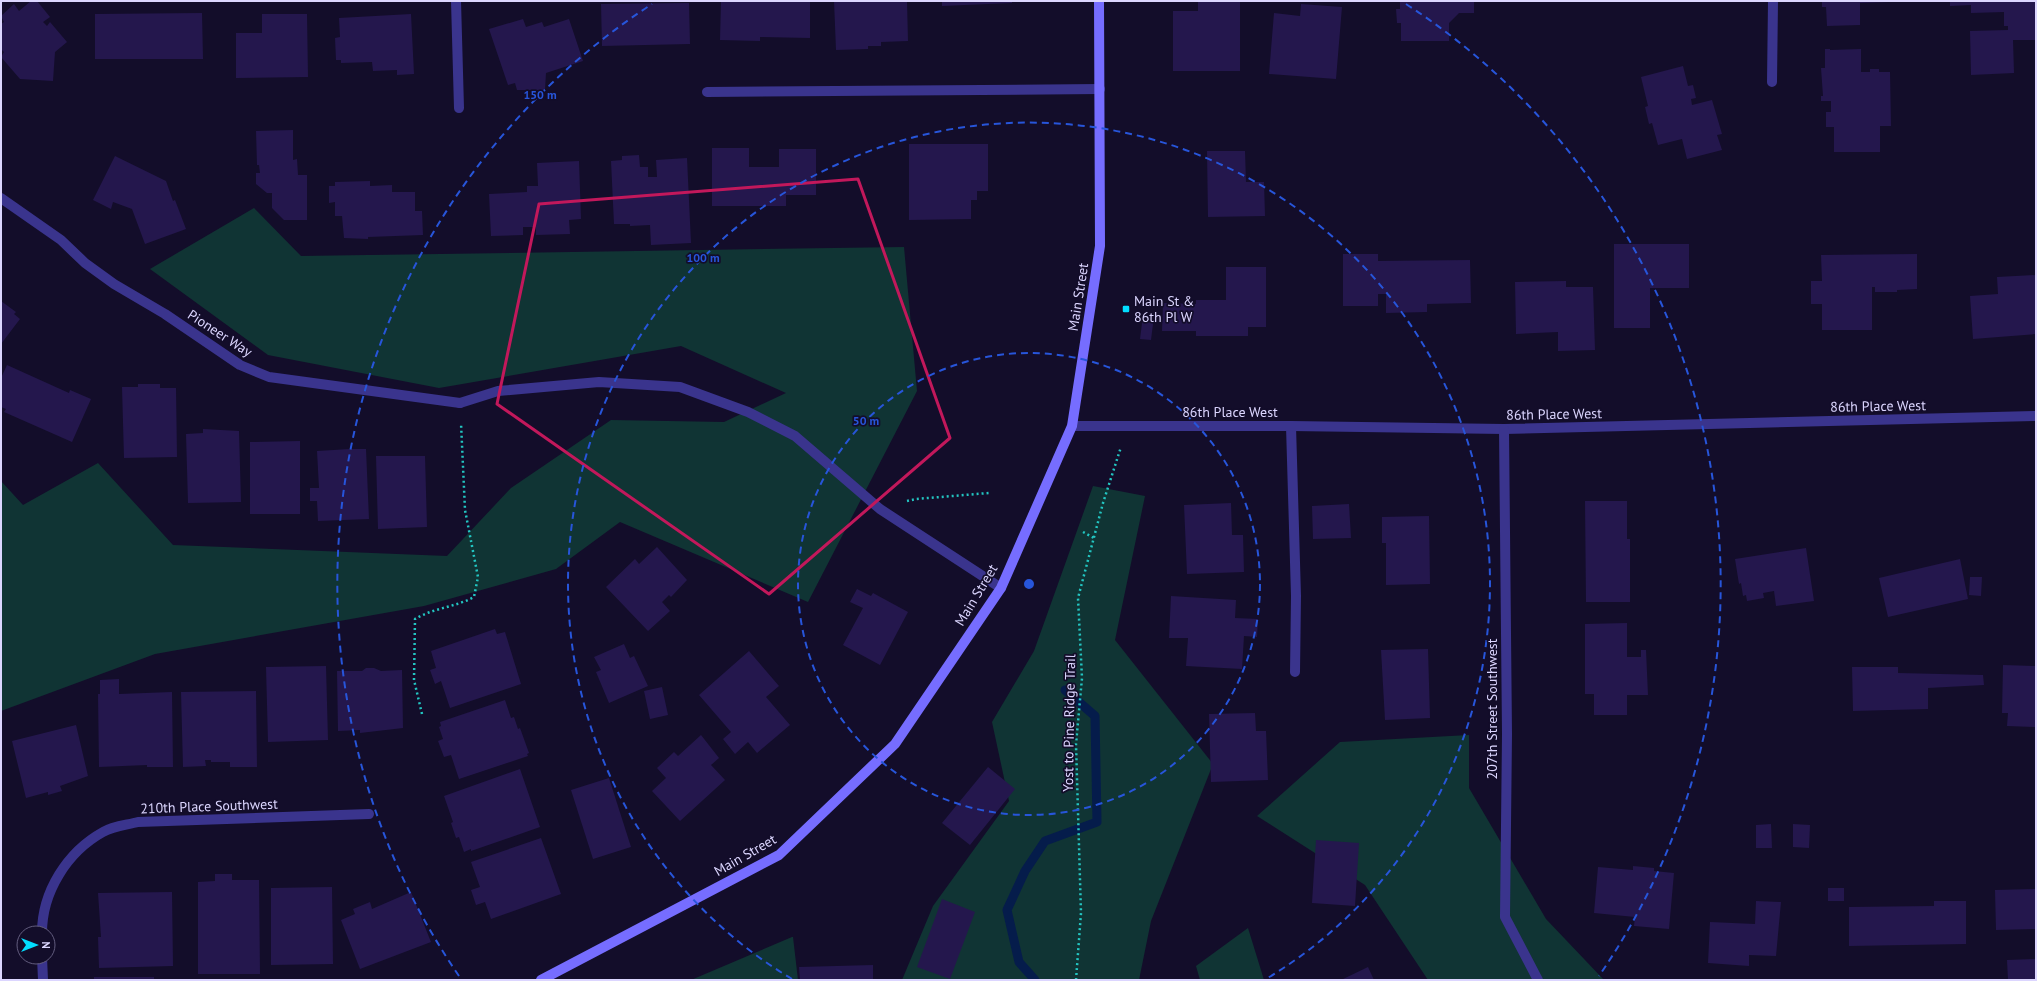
<svg xmlns="http://www.w3.org/2000/svg" width="2037" height="981" font-family="'PT Sans',sans-serif">
<style>
.green{fill:#103434}
.lines{fill:none;stroke-linecap:round;stroke-linejoin:round}
.stream{stroke:#051c4b;stroke-width:9}
.building{fill:#24174d}
.path{stroke:#23c6c2;stroke-width:2.5;stroke-dasharray:2 3;stroke-linecap:butt}
.lane{stroke:#3a348d;stroke-width:10}
.street{stroke:#3a348d;stroke-width:10}
.secondary{stroke:#766dff;stroke-width:10}
.marked{fill:none;stroke:#c2185b;stroke-width:3;stroke-linejoin:round}
.ring{fill:none;stroke:#2755da;stroke-width:2;stroke-dasharray:7 5}
.poi-dot{fill:#02ddff;stroke:#130d2a;stroke-width:1.5}
.labels{text-anchor:middle;stroke-width:3.5;stroke-linejoin:round;paint-order:stroke}
.street-label{font-size:14px;fill:#dcd6ff;stroke:#130d2a}
.poi-label{font-size:14px;fill:#dcd6ff;stroke:#130d2a;text-anchor:start}
.centre{fill:#2755da;stroke:#130d2a;stroke-width:2}
.ring-label{font-size:12px;text-anchor:middle;font-weight:bold;fill:#2755da;stroke:#130d2a;stroke-width:3.5;stroke-linejoin:round;paint-order:stroke}
</style>
<rect width="100%" height="100%" fill="#130d2a"/>
<g class="green">
<path d="M254,208L301,256L904,247L917,391L808,602L620,522L556,569L424,606L155,654L1,711V481L23,505L98,463L173,545L447,556L511,488L611,420L724,422L786,393L681,346L439,388L268,355L150,269Z"/>
<path d="M1093,486L1145,496L1115,640L1213,764L1151,921L1139,980H902L933,906L1009,801L992,722L1034,651Z"/>
<path d="M1469,735V788L1546,919L1604,980H1428L1365,885L1257,816L1340,742Z"/>
<path d="M1248,928L1264,980H1200L1196,966Z"/>
<path d="M793,937L798,980H691L792,937Z"/>
</g>
<g class="lines">
<path class="stream" d="M1035,980L1019,962L1007,910L1025,871L1045,841L1097,822L1095,716L1065,690"/>
</g>
<g class="building">
<path d="M31,1H37L50,17L43,22L47,26L50,22L67,42L55,52L53,81L20,79L1,57L4,52L1,49V24L4,22L1,16L14,4L19,11Z"/>
<path d="M721,1H810V38L760,37V41L720,40Z"/>
<path d="M834,1H907L908,41L881,42V46H868V49L836,50Z"/>
<path d="M942,1H1012V3L942,6Z"/>
<path d="M1198,1H1240V71H1173V11H1198Z"/>
<path d="M1400,1H1474V13H1459L1449,23V41H1401V23H1397L1396,9H1400Z"/>
<path d="M1822,1H1889V2L1860,3V25L1827,26L1826,7H1822Z"/>
<path d="M1950,1H2036V40H2013L2014,73L1971,75L1970,31L2008,30V26H2004V12L1971,13V5L1950,6Z"/>
<path d="M689,3L690,44L602,46L601,4Z"/>
<path d="M1301,4L1342,7L1336,79L1269,74L1274,13L1300,16Z"/>
<path d="M202,13L203,59H95V14Z"/>
<path d="M262,14H307L308,77L236,78V33H262Z"/>
<path d="M411,14L414,74L397,75V70L373,71L372,62L341,63V60H336L335,38L340,37L339,18Z"/>
<path d="M523,19L526,27L542,22L544,27L569,19L583,61L546,73L545,90H517L515,83L508,85L489,29Z"/>
<path d="M1825,49H1830V50L1861,49V72H1870V69H1879V72H1890L1891,126H1880V152H1834V127H1826V112H1831V101H1821V96H1823L1821,68H1825Z"/>
<path d="M1683,66L1688,86L1693,85L1696,98L1691,99L1692,105L1712,100L1722,134L1717,135L1722,150L1687,159L1682,139L1658,145L1652,123L1649,124L1645,107L1648,106L1641,77Z"/>
<path d="M293,130V160L297,159L298,175H307V220H284L272,208V193H267L256,184V173H260L259,165H257L256,131Z"/>
<path d="M909,144H988V191H977V200H971V219L909,220Z"/>
<path d="M712,148H749V167H779V149H816V195H786V206H712Z"/>
<path d="M1207,151H1245L1246,182H1264L1265,216L1208,217Z"/>
<path d="M639,155L640,167H648V177H657L656,160L687,158L691,243L651,245L650,225L630,226V224H614L611,161L622,160V156Z"/>
<path d="M115,156L166,181L173,201L175,200L186,229L145,244L132,209L113,202L111,209L93,200Z"/>
<path d="M579,161L581,219L569,220L570,234L536,235V227H523V235L491,236L489,194L527,192V186H538L537,163Z"/>
<path d="M370,181V186L392,185V192H415V211H422L423,235L368,237V239L344,238L342,216H335V202L329,203V186H335V182Z"/>
<path d="M1614,244H1689V288H1650V328H1614Z"/>
<path d="M1343,254H1378V261L1470,260L1471,303L1427,304V312L1386,313V294H1378V306H1343Z"/>
<path d="M1917,254V289L1897,290V292H1875V287H1872V330H1822V304H1811V281H1822L1821,255Z"/>
<path d="M1226,267H1266V327H1248V336H1196V331H1162L1163,303L1196,304V300H1226Z"/>
<path d="M2036,275V334L1973,339L1970,296L1998,294L1997,277Z"/>
<path d="M1566,281V287H1593L1595,350L1558,351V332L1516,334L1515,282Z"/>
<path d="M1,301L16,312L14,314L20,319L1,344Z"/>
<path d="M1143,315L1154,316L1151,340L1140,339Z"/>
<path d="M7,365L69,393L70,390L91,399L72,442L4,412L6,409L1,407V378Z"/>
<path d="M138,384H160V388H176L177,457L124,458L122,387H138Z"/>
<path d="M203,429L239,431L241,502L188,503L186,434L203,433Z"/>
<path d="M300,441V514H250V442Z"/>
<path d="M350,449H366L369,519L318,521L317,501H310V488H319L317,451Z"/>
<path d="M376,456H425L427,527L378,529Z"/>
<path d="M1585,501H1627V539H1630V602H1586Z"/>
<path d="M1231,503L1232,535H1243L1244,572L1187,574L1184,505Z"/>
<path d="M1349,504L1351,538L1313,539L1312,506Z"/>
<path d="M1429,516L1430,584L1386,585V543H1382V517Z"/>
<path d="M657,547L687,580L671,597L669,595L662,602L670,611L648,631L606,587L635,559L639,564Z"/>
<path d="M1806,548L1814,601L1776,606L1774,591L1763,593L1764,598L1747,601L1746,595L1743,596L1741,583L1739,584L1735,559Z"/>
<path d="M1960,559L1968,599L1888,617L1879,578Z"/>
<path d="M1970,577H1982L1981,596L1969,595Z"/>
<path d="M857,589L871,596L873,593L908,612L880,665L843,645L863,608L850,602Z"/>
<path d="M1171,596L1236,600L1235,618L1258,619L1257,637L1244,636L1242,669L1186,666L1188,638H1169Z"/>
<path d="M1627,623V657H1641V650H1646L1648,695H1627V715H1594V694H1585V624Z"/>
<path d="M495,629L497,634L505,632L521,684L450,708L441,681L435,684L430,670L436,668L431,651Z"/>
<path d="M624,644L630,658L634,656L648,686L609,703L596,672L601,670L594,657Z"/>
<path d="M1428,649L1430,718L1385,720L1381,650Z"/>
<path d="M749,651L779,686L766,697L790,725L757,753L748,742L735,754L723,739L731,732L699,695Z"/>
<path d="M2003,665L2036,666L2035,727L2007,726L2008,713H2002Z"/>
<path d="M326,666L328,740L268,742L266,667Z"/>
<path d="M1852,667H1898V673L1983,675L1984,685L1928,688V709L1853,711Z"/>
<path d="M366,668H374L381,671L402,670L403,728L360,733V730L338,731L337,671H362Z"/>
<path d="M119,679V694L172,692L173,767H147V765L99,767L98,694H100V680Z"/>
<path d="M662,687L668,715L650,719L644,691Z"/>
<path d="M256,691L257,767H230V762H211V760H205L206,766L183,767L181,692Z"/>
<path d="M505,700L511,718L514,717L518,729L520,728L529,753L527,754L528,756L459,779L451,755L444,757L438,741L443,739L439,727L441,726L440,722Z"/>
<path d="M1255,713L1256,731H1266L1268,780L1211,782L1209,714Z"/>
<path d="M76,725L88,776L60,786L62,791L48,795V792L26,798L12,741Z"/>
<path d="M701,735L719,758L711,765L725,780L680,821L652,791L666,778L657,768L674,752L678,756Z"/>
<path d="M988,767L1015,789L970,845L942,823Z"/>
<path d="M520,769L540,827L471,851V849L464,852L459,837L456,838L451,823L453,822L444,796Z"/>
<path d="M609,778L631,847L593,859L571,790Z"/>
<path d="M1771,824L1772,848H1756V825Z"/>
<path d="M1793,824L1810,825L1809,848L1793,847Z"/>
<path d="M541,838L561,894L491,919L485,902L476,905L471,890L480,887L471,862Z"/>
<path d="M1316,840L1359,843L1355,906L1312,903Z"/>
<path d="M1633,866L1654,868V871L1674,873L1669,929L1634,926L1635,917L1594,913L1598,867L1633,870Z"/>
<path d="M215,874H232V880H259L260,974H198V882L215,881Z"/>
<path d="M332,887L333,964L271,965V888Z"/>
<rect x="1828" y="888" width="16" height="13"/>
<path d="M2036,889V929L1996,930L1995,890Z"/>
<path d="M172,892L173,966L99,968L98,937H101L98,893Z"/>
<path d="M411,892L431,942L360,969L341,920L355,914L353,909L370,902L372,909Z"/>
<path d="M942,899L975,912L950,979L917,967Z"/>
<path d="M1756,901L1781,902L1776,956L1749,955V966L1708,963L1710,922L1755,924Z"/>
<path d="M1934,901H1966V944L1849,946V907L1934,906Z"/>
<path d="M2036,959V980H2008L2007,960Z"/>
<path d="M873,965V980H800L799,967Z"/>
<path d="M1368,967L1374,980H1341Z"/>
<rect x="94" y="977" width="60" height="3"/>
</g>
<g class="lines">
<g class="path">
<path d="M907,501L916,499L989,493"/>
<path d="M1083,532L1094,538"/>
<path d="M422,714L414,680L415,619C433,608 456,607 474,597L478,577L465,510L461,423"/>
<path d="M1076,980L1081,913L1076,744L1082,678L1078,598L1103,503L1121,447"/>
</g>
<g class="lane">
<path d="M1772,82L1773,1"/>
<path d="M707,92L1100,89"/>
<path d="M460,403L498,391L599,382L680,387L748,412L795,436L880,509L1001,588"/>
<path d="M1291,426L1296,596L1295,672"/>
</g>
<g class="street">
<path d="M456,1L459,108"/>
<path d="M1,198L61,240L85,263L114,284L165,314L240,365L269,377L460,403"/>
<path d="M1072,426H1291L1504,429L2036,416"/>
<path d="M1504,429L1507,734L1505,917L1538,980"/>
<path d="M42,933C42,892 67,852 103,832C113,826 127,825 138,822L369,814"/>
<path d="M42,957L43,980"/>
</g>
<path class="secondary" d="M541,980L779,855L895,744L1001,588L1072,426L1100,246L1099,1"/>
</g>
<path class="marked" d="M858,179L950,438L769,594L497,404L539,204Z"/>
<g class="ring">
<circle cx="1029" cy="584" r="231"/>
<path d="M792 979A461 461 0 1 1 1266 979"/>
<path d="M459 976A692 692 0 0 1 652 4M1406 4A692 692 0 0 1 1599 976"/>
</g>
<rect class="poi-dot" x="1122" y="305" width="8" height="8" rx="2"/>
<g class="labels">
<g class="street-label">
<text transform="translate(1078 297) rotate(-81)" y="5">Main Street</text>
<text transform="translate(220 333) rotate(33)" y="5">Pioneer Way</text>
<text transform="translate(1878 406) rotate(-1)" y="5">86th Place West</text>
<text x="1230" y="417">86th Place West</text>
<text transform="translate(1554 414) rotate(-1)" y="5">86th Place West</text>
<text transform="translate(976 595) rotate(-59)" y="5">Main Street</text>
<text transform="translate(1492 709) rotate(-90)" y="5">207th Street Southwest</text>
<text transform="translate(1069 723) rotate(-89)" y="5">Yost to Pine Ridge Trail</text>
<text transform="translate(209 806) rotate(-2)" y="5">210th Place Southwest</text>
<text transform="translate(745 855) rotate(-30)" y="5">Main Street</text>
</g>
<g class="poi-label">
<text x="1134" y="306">Main St &amp;<tspan x="1134" dy="16">86th Pl W</tspan></text>
</g>
</g>
<circle cx="1029" cy="584" r="6" class="centre"/>
<g class="ring-label">
<text x="540" y="99">150 m</text>
<text x="703" y="262">100 m</text>
<text x="866" y="425">50 m</text>
</g>
<rect width="2037" height="981" fill="none" stroke="#dcd6ff" stroke-width="4"/>
<g transform="translate(36 945) rotate(90)"><circle r="19" fill="#130d2a" stroke="#635d7f"/>
<path d="M0-3L7 15L0 10L-7 15Z" fill="#02ddff"/>
<text y="-6" font-size="11" font-weight="bold" text-anchor="middle" fill="#dcd6ff">N</text>
</g>
</svg>
